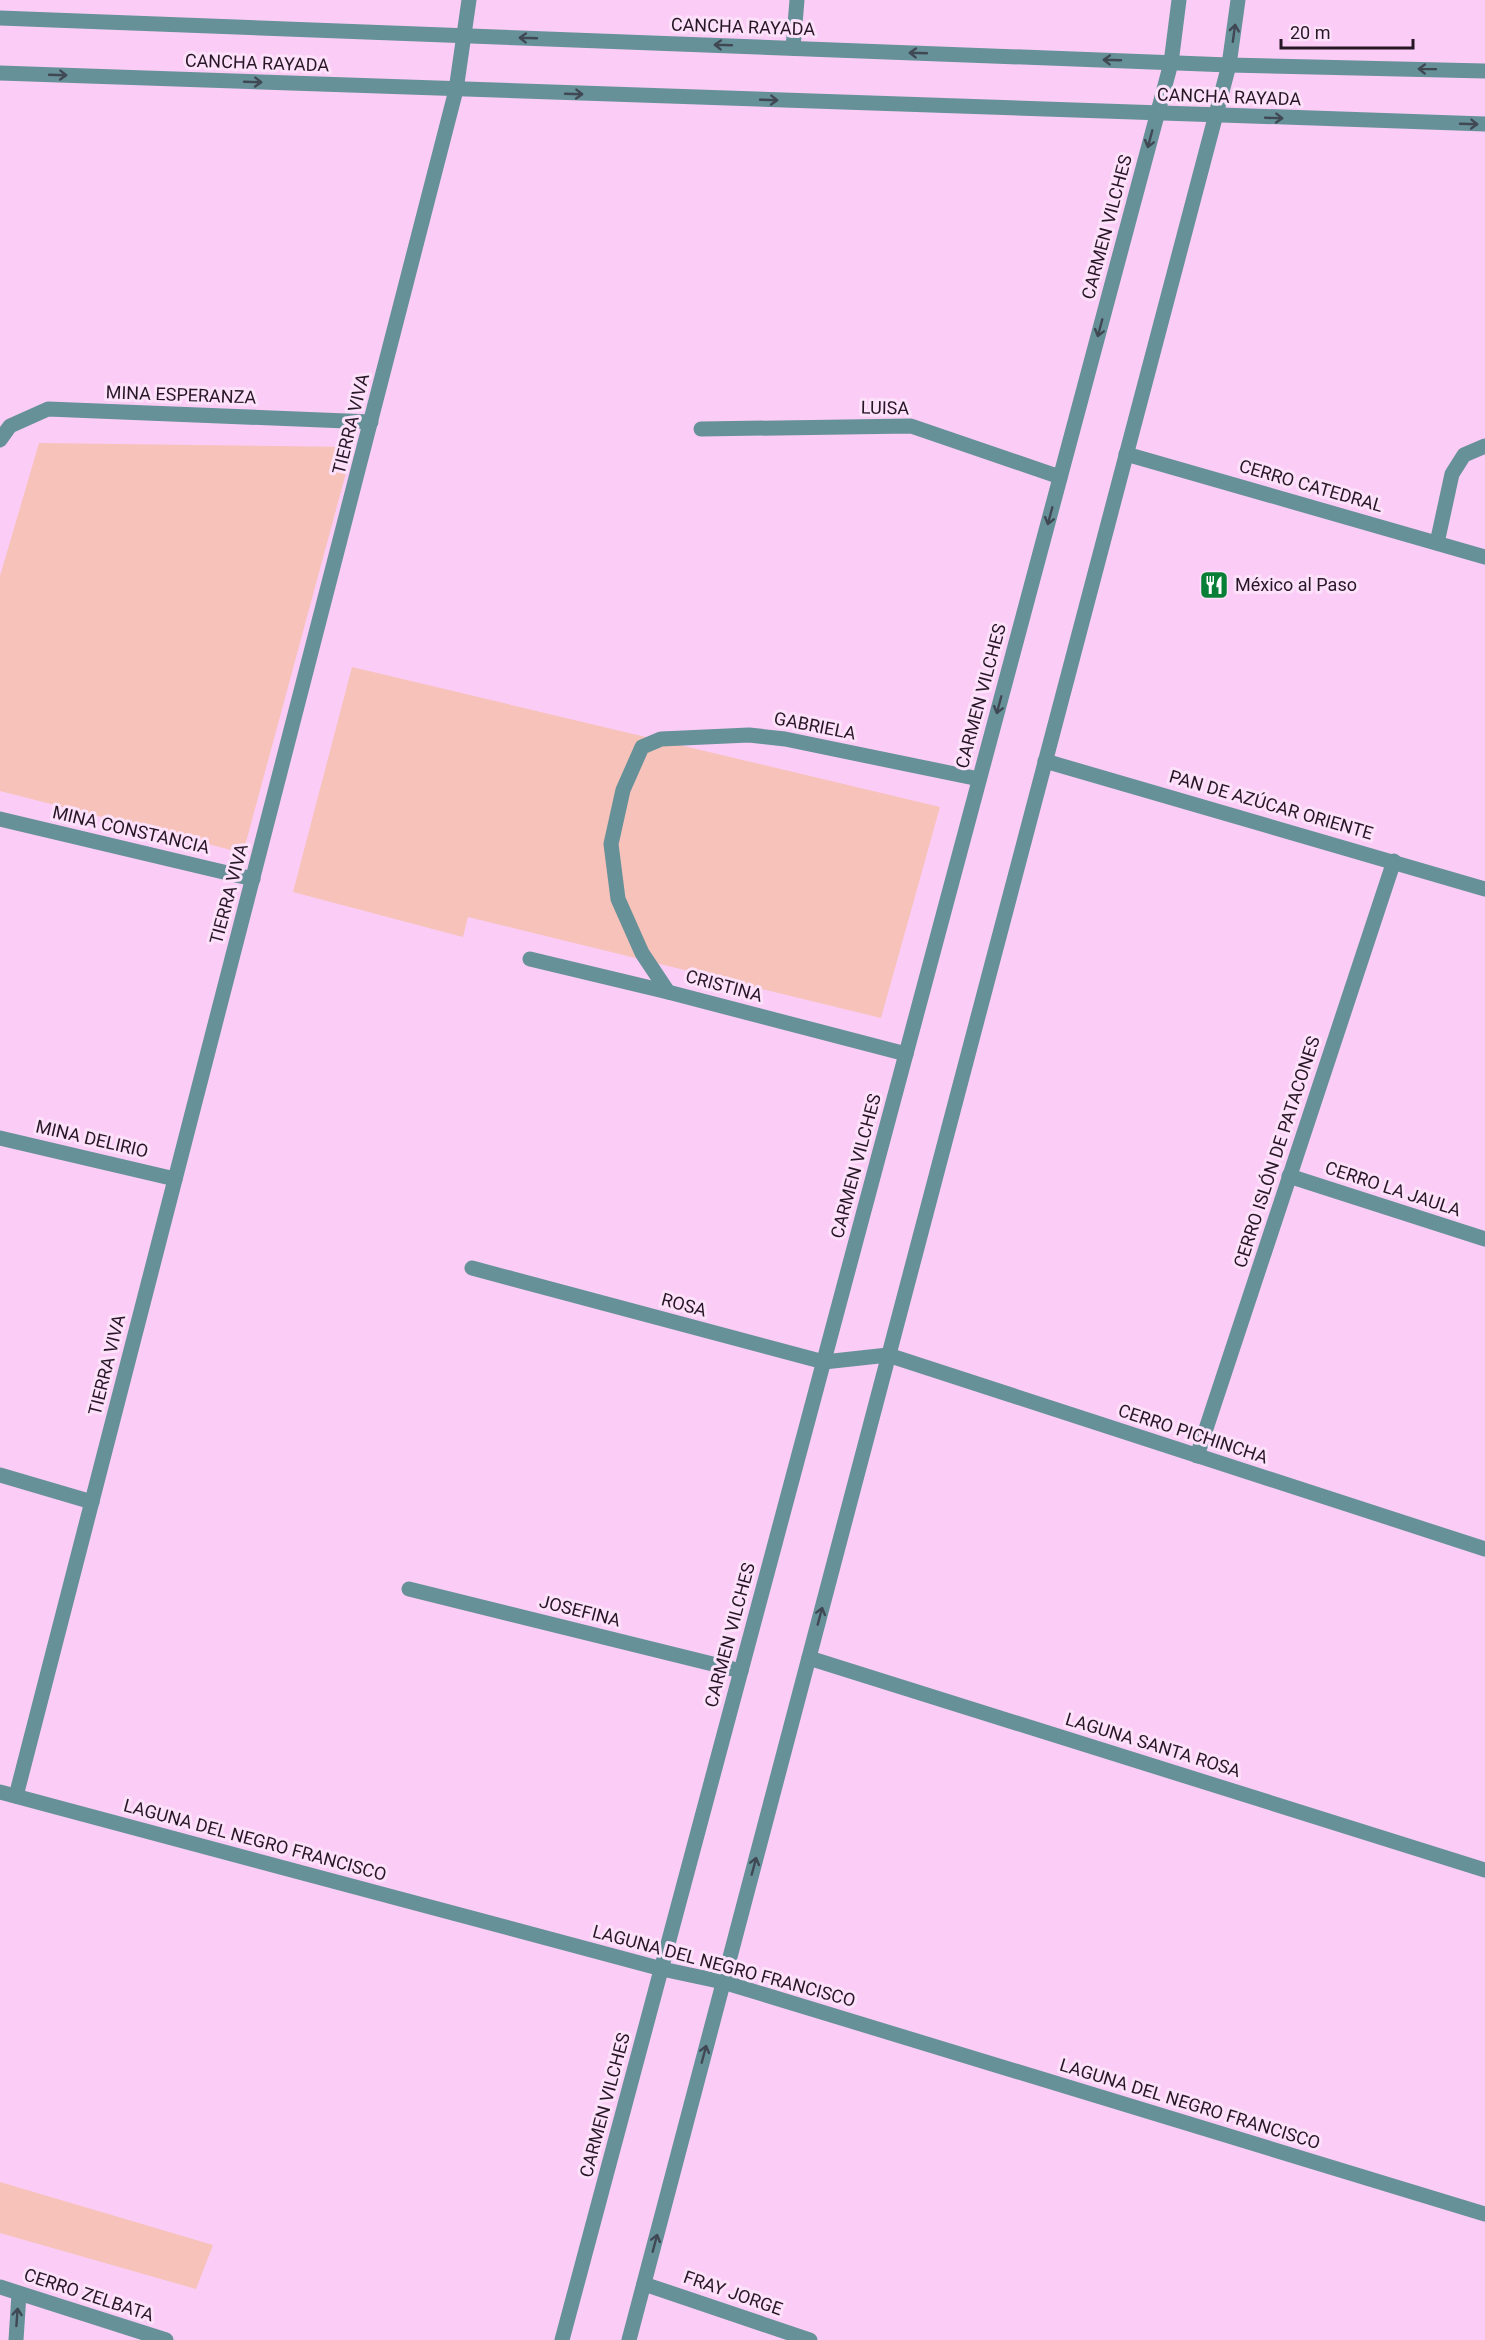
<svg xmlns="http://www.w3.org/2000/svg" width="1485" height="2340" font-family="Roboto,sans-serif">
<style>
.green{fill:#f6c2b9}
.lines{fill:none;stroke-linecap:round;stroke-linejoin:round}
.minor{stroke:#669199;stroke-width:15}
.oneway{stroke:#404854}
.labels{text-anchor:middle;stroke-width:6;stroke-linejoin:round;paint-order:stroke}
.street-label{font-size:18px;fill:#271726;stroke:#fde1fa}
.poi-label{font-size:18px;fill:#271726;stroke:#fde1fa;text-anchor:start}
</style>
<rect width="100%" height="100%" fill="#fbcdf6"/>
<g class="green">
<path d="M39,443L353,447L243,853L0,791V576Z"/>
<path d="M352,667L940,807L881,1018L468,917L463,937L293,892Z"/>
<path d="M0,2182L213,2245L196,2289L0,2233Z"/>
</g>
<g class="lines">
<g class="minor">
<path d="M0,18L1229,65L1485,71"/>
<path d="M793,48L797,0"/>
<path d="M0,73L1485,124"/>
<path d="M701,429L911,426L1060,477"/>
<path d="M0,440L10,426L48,409L371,422"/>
<path d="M1126,454L1485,557"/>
<path d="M1437,543L1452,474L1464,455L1485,446"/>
<path d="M1045,761L1485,889"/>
<path d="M0,819L253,879"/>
<path d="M530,959L668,992L906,1054"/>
<path d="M668,992L642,953L618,899L611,844L623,790L642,747L661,739L749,735L785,739L979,779"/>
<path d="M0,1138L175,1179"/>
<path d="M1289,1176L1485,1239"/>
<path d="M472,1268L824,1362L888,1355L1485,1549"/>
<path d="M1197,1456L1394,861"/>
<path d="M0,1475L92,1502"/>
<path d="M409,1589L741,1671"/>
<path d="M809,1658L1485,1870"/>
<path d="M0,1792L662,1969L723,1982L1485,2214"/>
<path d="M16,1796L456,90L469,0"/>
<path d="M644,2284L810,2340"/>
<path d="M0,2287L166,2340"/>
<path d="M16,2340L19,2294"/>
<path d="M562,2340L1171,63L1179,0"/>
<path d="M629,2340L1229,65L1238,0"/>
</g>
</g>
<defs><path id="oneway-shaft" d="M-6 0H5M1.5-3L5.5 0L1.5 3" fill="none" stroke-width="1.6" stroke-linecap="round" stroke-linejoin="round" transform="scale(1.5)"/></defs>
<g class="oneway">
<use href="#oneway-shaft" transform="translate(1234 33) rotate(-82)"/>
<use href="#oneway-shaft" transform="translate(528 38) rotate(-178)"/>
<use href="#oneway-shaft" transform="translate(723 45) rotate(-178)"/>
<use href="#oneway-shaft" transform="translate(918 53) rotate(-178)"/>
<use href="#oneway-shaft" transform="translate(1112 60) rotate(-178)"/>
<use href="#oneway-shaft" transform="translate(1427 69) rotate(-179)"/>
<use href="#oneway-shaft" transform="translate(58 75) rotate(2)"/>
<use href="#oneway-shaft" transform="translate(253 82) rotate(2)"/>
<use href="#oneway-shaft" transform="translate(574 94) rotate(2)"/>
<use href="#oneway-shaft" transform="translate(769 100) rotate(2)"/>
<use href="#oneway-shaft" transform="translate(1274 118) rotate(2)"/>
<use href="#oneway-shaft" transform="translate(1469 124) rotate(2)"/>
<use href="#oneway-shaft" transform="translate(1150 139) rotate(105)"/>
<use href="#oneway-shaft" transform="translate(1100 328) rotate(105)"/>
<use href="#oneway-shaft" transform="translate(1050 516) rotate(105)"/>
<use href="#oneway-shaft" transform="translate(999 705) rotate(105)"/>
<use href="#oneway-shaft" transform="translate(820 1616) rotate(-75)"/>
<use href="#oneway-shaft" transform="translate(754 1866) rotate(-75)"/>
<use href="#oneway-shaft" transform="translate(704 2054) rotate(-75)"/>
<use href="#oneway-shaft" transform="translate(655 2243) rotate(-75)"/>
<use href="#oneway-shaft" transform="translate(17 2317) rotate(-86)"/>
</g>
<defs>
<g id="restaurant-square" transform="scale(1.5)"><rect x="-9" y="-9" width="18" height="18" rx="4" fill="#077f37" stroke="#fde1fa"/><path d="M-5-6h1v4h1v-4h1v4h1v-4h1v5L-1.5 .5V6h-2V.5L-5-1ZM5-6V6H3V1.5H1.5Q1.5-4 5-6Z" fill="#fff"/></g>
</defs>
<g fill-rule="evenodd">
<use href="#restaurant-square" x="1214" y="585"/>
</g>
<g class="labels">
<g class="street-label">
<text transform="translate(743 27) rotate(2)" y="6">CANCHA RAYADA</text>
<text transform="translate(257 63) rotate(2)" y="6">CANCHA RAYADA</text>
<text transform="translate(1229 97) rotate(2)" y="6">CANCHA RAYADA</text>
<text transform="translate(1107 227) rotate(-75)" y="6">CARMEN VILCHES</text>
<text transform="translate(181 395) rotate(2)" y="6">MINA ESPERANZA</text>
<text transform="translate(885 408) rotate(1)" y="6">LUISA</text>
<text transform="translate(351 424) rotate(-76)" y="6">TIERRA VIVA</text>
<text transform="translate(1311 486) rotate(16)" y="6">CERRO CATEDRAL</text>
<text transform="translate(981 696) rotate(-75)" y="6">CARMEN VILCHES</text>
<text transform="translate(815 726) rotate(11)" y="6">GABRIELA</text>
<text transform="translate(1271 805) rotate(16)" y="6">PAN DE AZÚCAR ORIENTE</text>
<text transform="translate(131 830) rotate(13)" y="6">MINA CONSTANCIA</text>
<text transform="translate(229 894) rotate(-75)" y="6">TIERRA VIVA</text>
<text transform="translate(724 986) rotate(15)" y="6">CRISTINA</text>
<text transform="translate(92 1139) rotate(13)" y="6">MINA DELIRIO</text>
<text transform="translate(1277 1152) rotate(-72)" y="6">CERRO ISLÓN DE PATACONES</text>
<text transform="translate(856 1166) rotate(-75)" y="6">CARMEN VILCHES</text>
<text transform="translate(1393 1189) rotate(18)" y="6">CERRO LA JAULA</text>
<text transform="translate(684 1305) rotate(15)" y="6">ROSA</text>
<text transform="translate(107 1365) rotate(-76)" y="6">TIERRA VIVA</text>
<text transform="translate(1193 1434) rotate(18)" y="6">CERRO PICHINCHA</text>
<text transform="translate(580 1611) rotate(14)" y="6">JOSEFINA</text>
<text transform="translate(730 1635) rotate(-75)" y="6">CARMEN VILCHES</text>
<text transform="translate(1153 1745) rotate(17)" y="6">LAGUNA SANTA ROSA</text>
<text transform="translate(255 1840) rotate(15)" y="6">LAGUNA DEL NEGRO FRANCISCO</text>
<text transform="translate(724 1966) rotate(15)" y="6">LAGUNA DEL NEGRO FRANCISCO</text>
<text transform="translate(1190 2104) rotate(17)" y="6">LAGUNA DEL NEGRO FRANCISCO</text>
<text transform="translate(605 2105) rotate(-75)" y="6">CARMEN VILCHES</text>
<text transform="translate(733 2293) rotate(19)" y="6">FRAY JORGE</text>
<text transform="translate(89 2295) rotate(18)" y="6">CERRO ZELBATA</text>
</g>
<g class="poi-label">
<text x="1235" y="591">México al Paso</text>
</g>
</g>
<path d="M1281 39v9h132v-9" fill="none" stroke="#271726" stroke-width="3"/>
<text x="1290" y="39" font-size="18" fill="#271726" stroke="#fde1fa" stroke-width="4.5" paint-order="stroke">20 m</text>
</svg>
